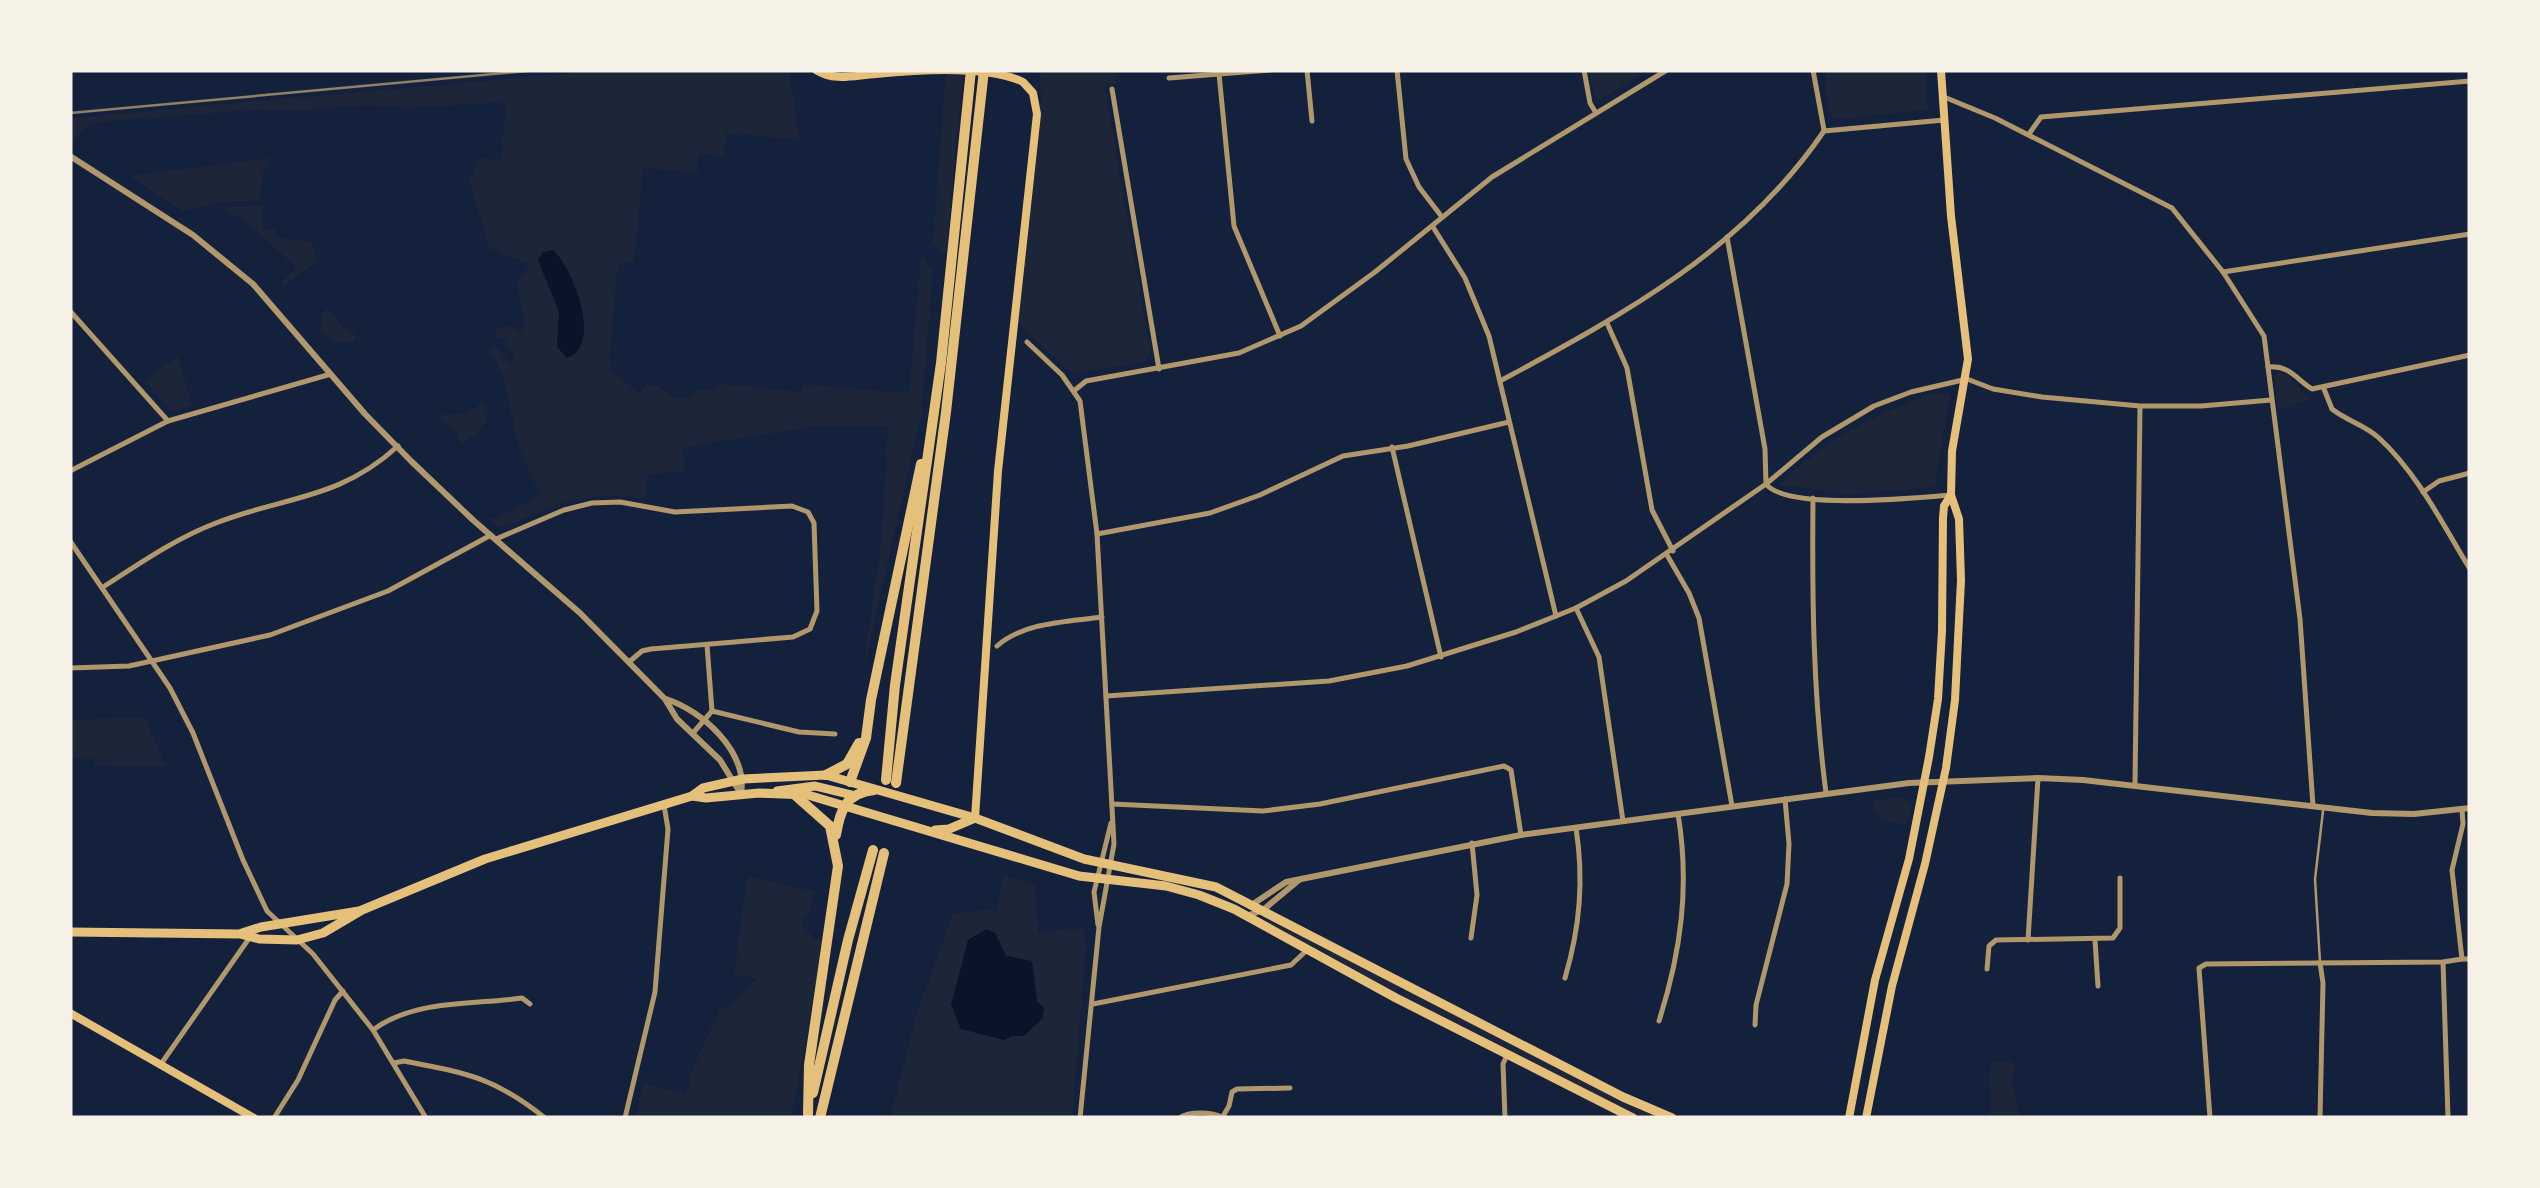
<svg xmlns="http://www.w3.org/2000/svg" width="2540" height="1188" font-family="'Archivo Narrow',sans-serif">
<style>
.green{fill:#1d2539;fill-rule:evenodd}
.water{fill:#0b132b}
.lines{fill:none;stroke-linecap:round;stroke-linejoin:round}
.service{stroke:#b1986c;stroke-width:2.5}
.minor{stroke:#b1986c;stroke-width:5}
.tertiary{stroke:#b1986c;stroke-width:6}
.secondary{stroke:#e5c07b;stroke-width:8}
.primary{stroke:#e5c07b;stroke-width:9}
.motorway{stroke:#e5c07b;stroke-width:10}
.tram{stroke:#918062;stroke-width:2.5}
</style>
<rect width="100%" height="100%" fill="#14213d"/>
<g class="green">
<path d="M789,70L799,140L726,133L724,156L699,154L697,173L643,168L634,263H622L617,267L609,370L640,393L647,384L659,387L675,398L692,396L698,389L716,391L721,384L801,392L803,385L909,393L921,256L933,271L921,415L862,677L882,537L888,427L816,426L692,446L682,449L685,472L649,474L645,499C593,488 554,505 506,526L498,527L487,517L497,518L541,496L519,449L503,375L491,352L494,344L510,363L515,357L502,337L493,338L497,328L512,326L519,334L525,323L517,284L530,264L489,248L469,180L479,158L501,160L506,102L407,108L368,105L288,111L261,109L90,123L73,141L70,140V118L597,71Z"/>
<path d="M946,70H963L946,254L933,243Z"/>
<path d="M1040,70H1115L1117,84L1105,87L1150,352L1145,362L1073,373L1021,327L1017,316L1041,110Z"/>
<path d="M1589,70H1649L1598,101L1593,93Z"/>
<path d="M1825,70H1925L1928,110L1834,119L1828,109Z"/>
<path d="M270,158L262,176L260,200L225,202L183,211L130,176Z"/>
<path d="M262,206L263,229H275L276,237L312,242L318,261L284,286L281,283L296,267L239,215L234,219L226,207Z"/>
<path d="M328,308L343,328L356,335L353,341L336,342L320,331L322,314Z"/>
<path d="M178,356L192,406L172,411L145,381Z"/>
<path d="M2279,371L2285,373L2310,400L2279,409L2274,377Z"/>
<path d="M1934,393L1950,395L1935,487L1850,494L1779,485C1824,441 1874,414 1934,393Z"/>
<path d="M483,402L488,410C485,429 476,434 460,444L457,434L437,415L468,414Z"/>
<path d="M145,717L165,766L95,765L94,759L70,758V720Z"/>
<path d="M1902,797L1912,805L1906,825L1880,818L1881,814L1872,812L1875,800Z"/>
<path d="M747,876L814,891L811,908L801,923L815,940H824L791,1118H636L644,1083L686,1094L693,1067L721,1007L727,1008L758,978L734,975Z"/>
<path d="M1004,876L1035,885L1038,933L1083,928L1086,946L1072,1118H890L917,1012L953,914L987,909L996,912ZM986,929L995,933L1006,956L1032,961L1037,1001L1004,1040L990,1034Z"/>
<path d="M1271,919L1399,985L1396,992L1269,923Z"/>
<path d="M1404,988L1661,1118H1646L1596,1095L1401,995Z"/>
<path d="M2014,1061L2012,1086L2020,1118H1990L1991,1062Z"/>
</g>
<g class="water">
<path d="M553,250C574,269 603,346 567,358L557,347L559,312L538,260L543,252Z"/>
<path d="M986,929L995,933L1006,956L1032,961L1037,1001L1044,1008L1042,1019L1024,1036H1012L1004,1040L961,1029L951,1005L968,940Z"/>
</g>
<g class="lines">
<path class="service" d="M2320,962L2315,879L2323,811"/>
<g class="minor">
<path d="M1307,70L1312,121"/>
<path d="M1397,70L1406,159L1419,187L1442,217"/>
<path d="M1584,70L1590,103L1596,113"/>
<path d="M1813,70L1824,130"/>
<path d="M1219,74L1234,226L1280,336"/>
<path d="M1169,78L1270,70"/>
<path d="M1112,89L1159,369"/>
<path d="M1944,97L1995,118L2172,208L2223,272L2264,336L2268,367C2290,365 2296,379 2312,389L2470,355"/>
<path d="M1824,131L1944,120"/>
<path d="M2029,134L2041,117L2470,81"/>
<path d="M1433,227L1465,278L1489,336L1556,616"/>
<path d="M1727,237L1765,449L1766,484"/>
<path d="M2223,272L2470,234"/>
<path d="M70,311L168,421"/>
<path d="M1607,323L1627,368L1652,510L1673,551"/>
<path d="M1027,342L1062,375L1080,401L1097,534L1114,844L1099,927L1080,1118"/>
<path d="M2268,367L2300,619L2313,806"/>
<path d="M1502,380C1624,314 1743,250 1824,131"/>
<path d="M2324,389L2332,409C2347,421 2365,425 2379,438C2418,474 2443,525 2470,569"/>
<path d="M1075,390L1086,381L1239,353L1301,326L1375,272L1492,177L1667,70"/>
<path d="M1392,447L1441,657"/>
<path d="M70,471L168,421L331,374"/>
<path d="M1766,484C1787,511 1916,498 1951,495"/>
<path d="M2423,492L2439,481L2470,473"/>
<path d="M1813,498C1812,599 1813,693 1826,793"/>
<path d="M1097,534L1210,513L1260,495L1343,456L1408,446L1509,422"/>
<path d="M496,539L564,510L592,503L620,502L675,512L792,506L808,512L814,523L817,611L810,629L793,637L651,649L642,651L629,662"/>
<path d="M70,541L170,688L193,733L243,860L267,911L313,954L373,1030L426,1118"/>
<path d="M1667,555L1689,593L1699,618L1732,806"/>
<path d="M103,587C139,564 176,538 216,523C285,496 339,500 398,446"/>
<path d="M1576,608L1599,657L1623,821"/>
<path d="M997,646C1024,622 1067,622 1102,617"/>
<path d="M70,668L129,666L270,635L388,591L491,535"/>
<path d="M1106,696L1329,681L1407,666L1516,632L1576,608L1626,581L1766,484L1822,437L1874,406L1911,392L1967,379L1993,389L2042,397L2140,406H2201L2271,400"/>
<path d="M712,711L799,732L835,734"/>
<path d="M693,733L712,711L707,645"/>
<path d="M2135,784L2140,407"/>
<path d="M1112,804L1263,811L1320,804L1504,766L1511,770L1521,835"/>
<path d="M2462,809L2463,824L2452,870L2462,959H2470"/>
<path d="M1098,925L1094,892L1111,823"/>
<path d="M1471,938L1477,895L1472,843"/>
<path d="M2028,940L2038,778"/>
<path d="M2095,940L2098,986"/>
<path d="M2443,962L2448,1118"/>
<path d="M1987,969L1989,946L1996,940L2113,938L2120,928V878"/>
<path d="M1565,978C1580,927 1584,880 1576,828"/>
<path d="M1093,1004L1291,965L1307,950"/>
<path d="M1659,1021C1681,952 1690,886 1678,814"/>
<path d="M1755,1025L1756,1005L1787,884L1789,844L1785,799"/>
<path d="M373,1030C414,999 474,1005 522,998L530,1004"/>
<path d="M394,1063L404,1061C466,1073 494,1077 545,1118"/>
<path d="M161,1064L250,937"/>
<path d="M274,1118L298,1080L335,1000L343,991"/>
<path d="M625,1118L655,992L668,829L664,805"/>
<path d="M1179,1118C1190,1111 1211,1112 1222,1117"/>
<path d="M1222,1118L1229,1106L1232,1092L1237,1089L1290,1088"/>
<path d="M1505,1118L1503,1064L1507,1055"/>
<path d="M2210,1118L2199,968L2206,964L2443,962L2462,959"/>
<path d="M2320,1118L2323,983L2320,963"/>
</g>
<g class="tertiary">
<path d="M70,156L193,235L253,284L365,414L411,461L473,520L580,613L665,699L677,719L720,760L741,794"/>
<path d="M666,699C703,711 748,752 741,794"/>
<path d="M1250,906L1286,882L1521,835L1909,783L2038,778L2083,780L2372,813L2414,814L2470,808"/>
<path d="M1249,915L1263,910L1299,880"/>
</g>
<g class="secondary">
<path d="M816,70C835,82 855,75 876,74C915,70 988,65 1023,82L1033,93L1037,114L998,471L975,818"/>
<path d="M70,1013L254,1118"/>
<path d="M1849,1118L1875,980L1909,859L1929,757L1938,699L1942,631L1943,518L1944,506L1951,495"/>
<path d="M1866,1118L1892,986L1925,864L1946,768L1955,700L1961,580L1959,519L1951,495L1952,451L1968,359L1951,216L1941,70"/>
</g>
<g class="primary">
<path d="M777,791L815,786L852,795"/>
<path d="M692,796L706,798L759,793L808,795L1079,876L1166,886L1199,895L1234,909L1396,998L1633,1118"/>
<path d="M935,830L949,829L975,818"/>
<path d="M70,932L240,934L259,939L297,940L323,933L362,910L485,859L692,796L703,788L743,779L826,775L975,818L1084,859L1216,887L1623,1097L1672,1118"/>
<path d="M242,933L261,927L359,911"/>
</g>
<g class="motorway">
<path d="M826,775L847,764L859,743"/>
<path d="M886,780L895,685L941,363L971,70"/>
<path d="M850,782L866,738L871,700L921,464"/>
<path d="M896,783L946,412L984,70"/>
<path d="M795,795L830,826L838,866L809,1065L808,1114"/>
<path d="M836,835C840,810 846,793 874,790"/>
<path d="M813,1093L848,940L873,850"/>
<path d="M820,1118L884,853"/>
</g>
<path class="tram" d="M70,113L538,70"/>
</g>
<rect width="2540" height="1188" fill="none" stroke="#f6f1e7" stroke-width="145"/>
</svg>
